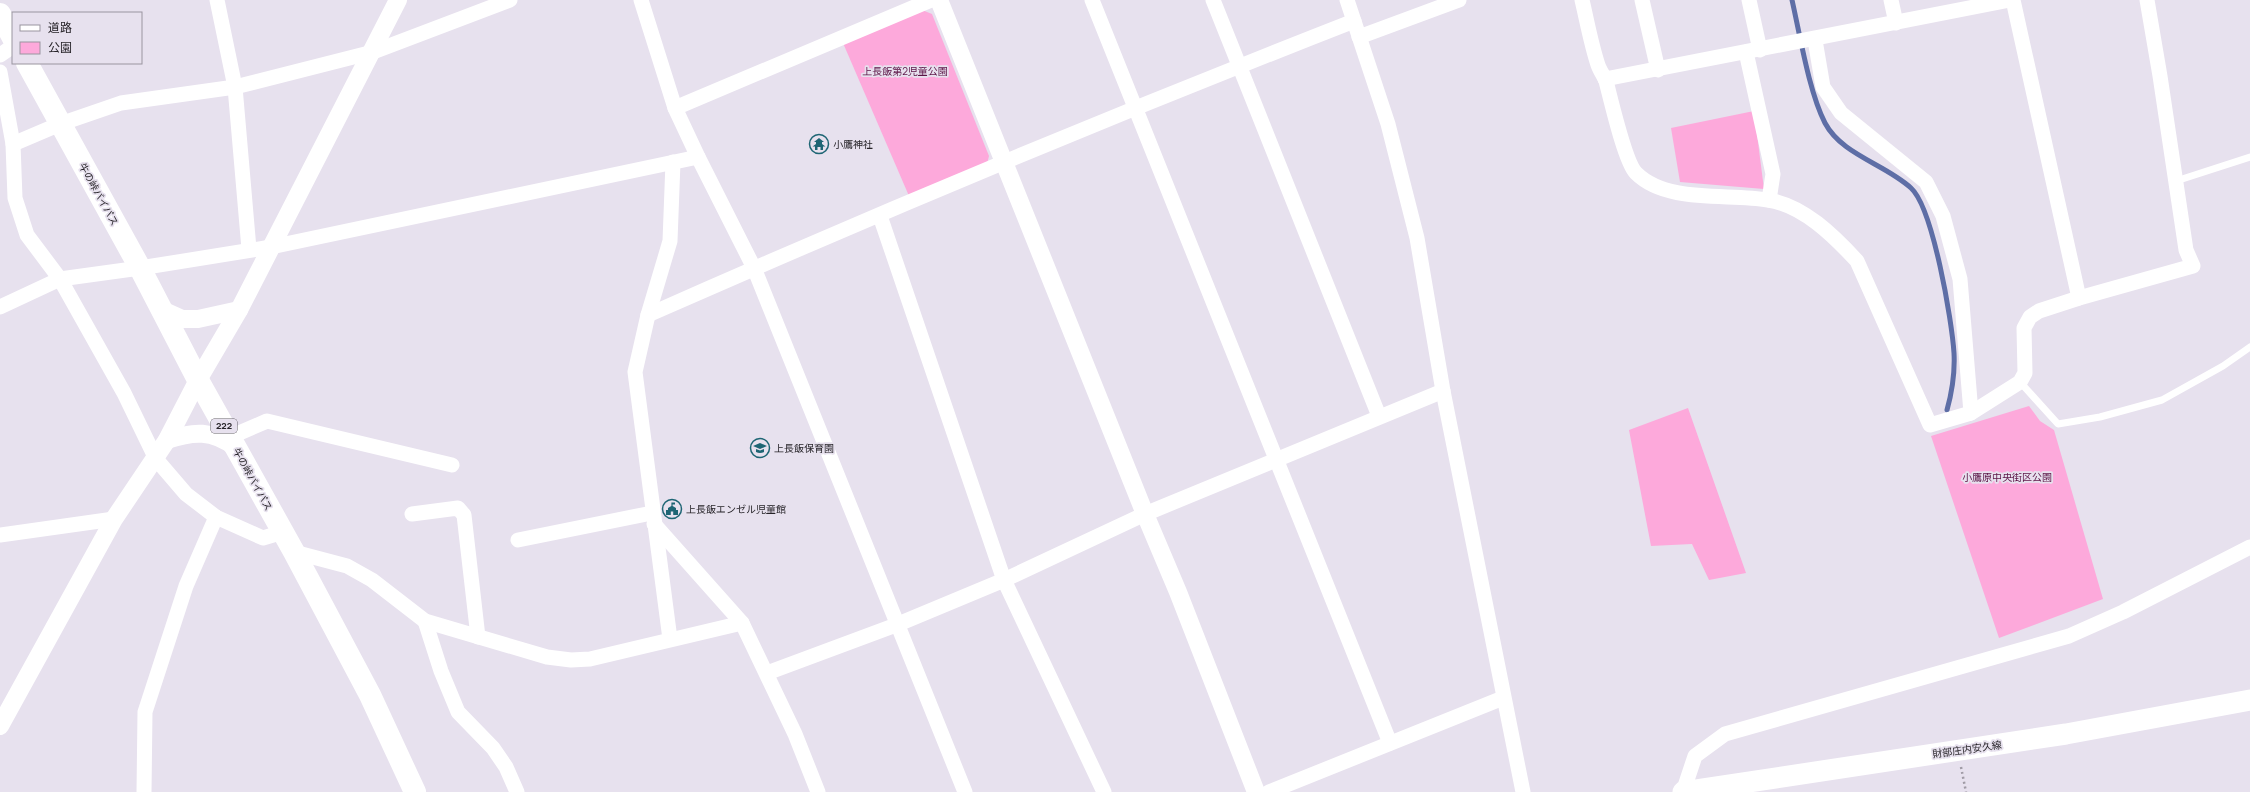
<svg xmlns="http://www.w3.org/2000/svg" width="2250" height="792" font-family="Manrope,'Noto Sans JP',sans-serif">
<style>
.green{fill:#fda9db}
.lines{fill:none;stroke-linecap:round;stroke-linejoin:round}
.stream{stroke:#5e6ea6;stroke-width:5}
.path{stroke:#a09ba5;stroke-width:2.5;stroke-dasharray:2 3;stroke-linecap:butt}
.service{stroke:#fff;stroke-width:7}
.minor{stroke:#fff;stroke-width:15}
.tertiary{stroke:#fff;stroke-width:18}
.secondary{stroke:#fff;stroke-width:21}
.trunk{stroke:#fff;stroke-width:22}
.labels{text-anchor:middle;stroke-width:3.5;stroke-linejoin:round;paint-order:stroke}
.shield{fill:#e7e1ee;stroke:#615d64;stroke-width:1}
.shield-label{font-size:9px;font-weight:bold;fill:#272429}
.park-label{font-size:10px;fill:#5b1245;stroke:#e7e1ee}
.poi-label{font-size:10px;fill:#272429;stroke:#e7e1ee;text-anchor:start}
.street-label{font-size:10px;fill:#272429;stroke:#e7e1ee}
</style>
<rect width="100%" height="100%" fill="#e7e1ee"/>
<g class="green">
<path d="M922,10L932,14L989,156L987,164L909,196L843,43Z"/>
<path d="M1754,111L1764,189L1680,182L1671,128Z"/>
<path d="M2029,406L2040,421L2054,430L2103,599L1999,638L1931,436Z"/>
<path d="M1688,408L1746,573L1709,580L1692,544L1651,546L1629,430Z"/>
</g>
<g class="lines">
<path class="stream" d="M1792,0C1800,35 1809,92 1825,123C1842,155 1885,164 1911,188C1933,208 1952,321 1954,353C1955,372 1952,392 1947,410"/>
<path class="path" d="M1961,767L1966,792"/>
<g class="service">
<path d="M2176,181L2250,157"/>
<path d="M2020,382L2058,424L2100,417L2162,400L2223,366L2250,347"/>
</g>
<g class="minor">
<path d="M217,0L235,87L249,249"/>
<path d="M1092,0L1390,743"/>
<path d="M1213,0L1379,416"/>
<path d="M1347,0L1388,124L1417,238L1443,391L1523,792"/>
<path d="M1582,0C1587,21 1591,44 1598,65C1600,71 1604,76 1606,81C1611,100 1625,162 1636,173C1667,204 1728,193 1768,200C1803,205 1834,236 1857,261L1930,425L1971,413L2020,382L2025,373L2024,328L2030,317L2039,311L2079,298L2193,266L2186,250L2160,76L2147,0"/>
<path d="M1642,0L1658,70"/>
<path d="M1749,0L1760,50"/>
<path d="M1891,0L1896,23"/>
<path d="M2013,0L2079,298"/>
<path d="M1359,37L1459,0"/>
<path d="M1815,40L1823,87L1841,113L1926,182L1943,216L1960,279L1971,413"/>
<path d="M1746,52L1773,174L1769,200"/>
<path d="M0,55L13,46"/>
<path d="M0,72L13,144L15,198L27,235L60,279L124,393L156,459L186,494L216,517L263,538L283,532"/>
<path d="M1605,79L2010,0"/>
<path d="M675,108L931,0"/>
<path d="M13,144L60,124L121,103L235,87L373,52L510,0"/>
<path d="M698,157L754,268L965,792"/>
<path d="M880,216L1004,580L1104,792"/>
<path d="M0,307L60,279L140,268L271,247L698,157L675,108L641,0"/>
<path d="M648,315C881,212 1116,114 1354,21"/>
<path d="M230,437L267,421L452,465"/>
<path d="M412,514L458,508L464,515L478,637"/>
<path d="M654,524L742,623L795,734L818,792"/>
<path d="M0,535L114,519"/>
<path d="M518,540L652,513"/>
<path d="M294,552L347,566L372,580L425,621L547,657L571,660L590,659L742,623"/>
<path d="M425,621L441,671L458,712L493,748L506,767L517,792"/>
<path d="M670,639L635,372L648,315L670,241L673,162"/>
<path d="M767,673L896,625L1004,580L1145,514L1443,391"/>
<path d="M144,792L145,712L186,586L216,517"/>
<path d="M1269,792L1503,698"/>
<path d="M1683,792L1695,756L1725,734L2069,636L2123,612L2250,547"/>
</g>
<g class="tertiary">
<path d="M939,0L1145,514L1178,592L1256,792"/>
<path d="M162,310L182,319H198L239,310"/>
<path d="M167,440C194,431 212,430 235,447"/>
<path d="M0,726L114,519L167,440L198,380L239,310L398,0"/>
</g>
<path class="secondary" d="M1683,792L2066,734L2250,700"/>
<g class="trunk">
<path d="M0,14L13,38"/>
<path d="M27,63L140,268L198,380L294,552L370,695L415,792"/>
</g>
</g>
<defs>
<g id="temple-ring" transform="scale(1)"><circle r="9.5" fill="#e7e1ee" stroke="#1e6574" stroke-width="1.5"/><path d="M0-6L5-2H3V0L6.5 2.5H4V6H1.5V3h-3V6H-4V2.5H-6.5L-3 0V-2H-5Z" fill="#1e6574"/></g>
<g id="school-ring" transform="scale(1)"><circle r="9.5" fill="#e7e1ee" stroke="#1e6574" stroke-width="1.5"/><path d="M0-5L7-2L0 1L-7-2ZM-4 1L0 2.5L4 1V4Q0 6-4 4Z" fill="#1e6574"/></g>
<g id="civic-ring" transform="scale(1)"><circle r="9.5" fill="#e7e1ee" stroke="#1e6574" stroke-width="1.5"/><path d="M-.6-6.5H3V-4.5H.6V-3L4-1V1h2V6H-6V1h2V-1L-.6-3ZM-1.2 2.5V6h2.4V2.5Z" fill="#1e6574"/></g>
</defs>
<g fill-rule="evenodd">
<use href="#temple-ring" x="819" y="144"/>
<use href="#school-ring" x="760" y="448"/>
<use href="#civic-ring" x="672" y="509"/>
</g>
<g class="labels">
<rect class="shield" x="211" y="419" width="26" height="14" rx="3"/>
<g class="shield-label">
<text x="224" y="429">222</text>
</g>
<g class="park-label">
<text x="905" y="75">上長飯第2児童公園</text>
<text x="2007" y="481">小鷹原中央街区公園</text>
</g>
<g class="poi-label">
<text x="833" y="148">小鷹神社</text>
<text x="774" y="452">上長飯保育園</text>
<text x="686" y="513">上長飯エンゼル児童館</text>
</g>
<g class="street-label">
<text transform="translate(99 194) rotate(61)" y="4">牛の峠バイパス</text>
<text transform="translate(253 479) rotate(61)" y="4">牛の峠バイパス</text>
<text transform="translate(1967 749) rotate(-8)" y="4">財部庄内安久線</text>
</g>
</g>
<rect x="12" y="12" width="130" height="52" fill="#e7e1ee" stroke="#9a959f"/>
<rect x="20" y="25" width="20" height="6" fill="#ffffff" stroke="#9a959f"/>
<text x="48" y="32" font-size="12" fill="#272429">道路</text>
<rect x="20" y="42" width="20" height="12" fill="#fda9db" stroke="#9a959f"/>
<text x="48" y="52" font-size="12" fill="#272429">公園</text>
</svg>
